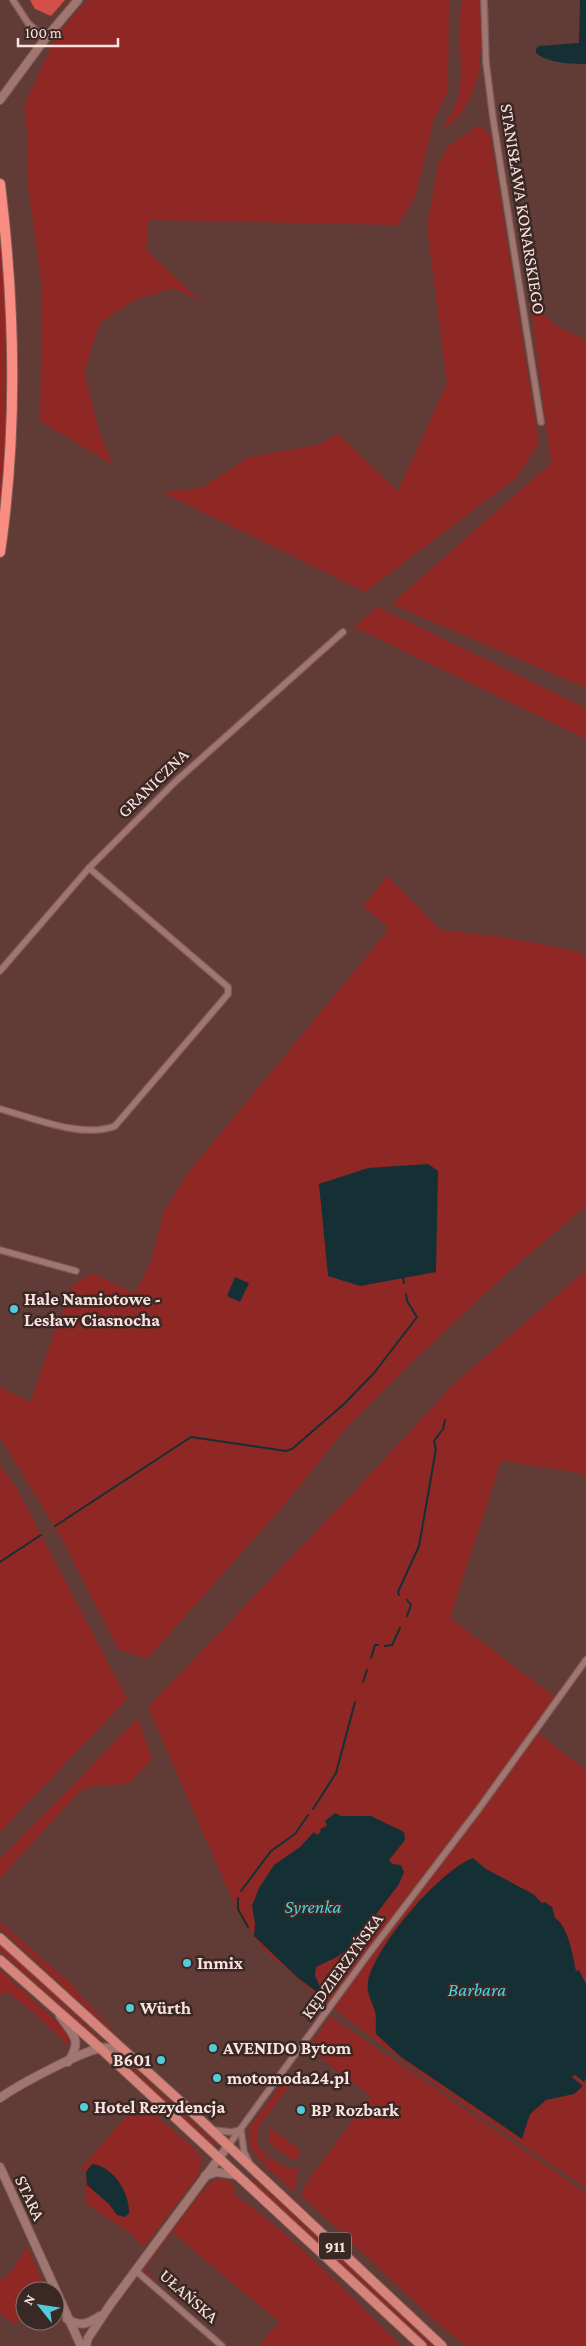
<svg xmlns="http://www.w3.org/2000/svg" width="586" height="2346" font-family="'Crimson Pro',serif">
<style>
.green{fill:#8f2824}
.forest{fill:#d44f48}
.water{fill:#153034}
.lines{fill:none;stroke-linecap:round;stroke-linejoin:round}
.stream{stroke:#153034;stroke-width:2}
.street-casing{stroke:#7c5b57;stroke-width:8}
.secondary-casing{stroke:#7c5b57;stroke-width:10}
.primary-casing{stroke:#7c5b57;stroke-width:11}
.highway-casing{stroke:#7c5b57;stroke-width:12}
.street{stroke:#a17671;stroke-width:5.5}
.secondary{stroke:#a17671;stroke-width:8}
.primary{stroke:#d6847b;stroke-width:9}
.highway{stroke:#f98d82;stroke-width:10}
.poi-dot{fill:#53cbda;stroke:#3a2825;stroke-width:2}
.labels{text-anchor:middle;stroke-width:5;stroke-linejoin:round;paint-order:stroke}
.shield{fill:#3a2825;stroke:#c1aaa7;stroke-width:1}
.shield-label{font-size:16px;font-weight:bold;fill:#fbe2df}
.street-label{font-size:18px;fill:#fbe2df;stroke:#3a2825}
.poi-label{font-size:18px;font-weight:bold;fill:#fbe2df;stroke:#3a2825;text-anchor:start}
.water-label{font-size:19px;font-style:italic;fill:#48d5e6;stroke:#3a2825}
</style>
<rect width="100%" height="100%" fill="#613b36"/>
<g class="green">
<path d="M87,0H449L448,92L434,119L415,197L398,225L149,220L146,249L201,302L174,288L132,301L100,323L84,372L100,434L113,465L40,421L42,287L27,180L28,138L24,106L56,36Z"/>
<path d="M462,0H480C481,48 488,100 442,130C447,120 455,108 458,98C466,66 454,32 462,0Z"/>
<path d="M479,125L490,134L539,444L516,478L365,592L162,492L201,488L249,457L317,445L338,434L398,491L447,383L427,226L438,164L448,146Z"/>
<path d="M0,225C9,322 9,418 0,515Z"/>
<path d="M530,301L555,325L586,340V688L391,604L551,463Z"/>
<path d="M378,607L586,708V739L354,627Z"/>
<path d="M387,876L440,930L497,936L572,950L586,956V1206L507,1273L410,1364L345,1429L285,1504L147,1659L118,1649L62,1539L0,1437V1387L30,1402L71,1286L92,1273L134,1293L151,1262L164,1211L186,1175L386,933L387,926L363,906Z"/>
<path d="M586,1270V1476L575,1472L501,1461L450,1618L558,1699L535,1731L586,1770V2188L432,2083L325,2002L265,1951L240,1917L149,1710L150,1705L346,1500L455,1383Z"/>
<path d="M0,1465L16,1487L127,1699L0,1832Z"/>
<path d="M138,1718L152,1759L128,1784L94,1786L81,1790L0,1878V1859Z"/>
<path d="M0,1922L71,1984L121,2040L0,1928Z"/>
<path d="M0,1945L100,2038L101,2042L0,1951Z"/>
<path d="M0,1970L69,2033V2046L32,2011L6,1991L0,1995Z"/>
<path d="M330,2016L586,2193V2346H467L443,2328L302,2196L303,2189L309,2179L371,2096L347,2078L339,2081L336,2079L338,2071L309,2049Z"/>
<path d="M117,2055L120,2056L214,2142L215,2146L211,2145L115,2057Z"/>
<path d="M285,2079L290,2086L260,2124L257,2137L259,2148L268,2155L261,2162L249,2145V2128Z"/>
<path d="M139,2102L195,2149L202,2159L198,2176L144,2246L126,2230L85,2203V2171L81,2168Z"/>
<path d="M270,2128L299,2149V2157L292,2160L268,2142Z"/>
<path d="M270,2157C280,2164 286,2171 299,2168L294,2192L263,2164Z"/>
<path d="M252,2177L435,2346H430L250,2180Z"/>
<path d="M213,2180H226L235,2185L233,2194C295,2236 347,2294 401,2346H258L279,2322L173,2233L147,2267L149,2273L155,2279L153,2280L144,2272L147,2266L195,2200Z"/>
<path d="M27,2246L47,2291H25V2316L14,2324L0,2313V2280L11,2272Z"/>
</g>
<path class="forest" d="M30,0H65L51,16L35,9Z"/>
<g class="water">
<path d="M580,0H586V64C571,64 548,63 536,53V49L539,46L579,43Z"/>
<path d="M428,1164L438,1171L436,1272L360,1286L328,1276L319,1184L368,1168Z"/>
<path d="M235,1277L249,1283L240,1302L227,1296Z"/>
<path d="M335,1813L341,1816H371L404,1832L405,1840L389,1860L392,1864L401,1865L404,1872L399,1884L352,1946L337,1957L316,1967L315,1975L320,1987L317,1992L298,1978L254,1936L255,1924L252,1906L259,1888L274,1865L300,1847L314,1832L317,1835L321,1831L320,1829L327,1826L325,1821Z"/>
<path d="M473,1858L486,1869L533,1894L542,1903L545,1902L552,1907L555,1918C568,1926 573,1956 576,1971L579,1970L586,1984V2078L584,2082L575,2075L572,2077L583,2086L574,2094L546,2100L530,2114L522,2139L401,2057L376,2034C375,2026 377,2019 375,2011C372,2002 366,1992 368,1982C374,1947 440,1870 473,1858Z"/>
<path d="M92,2164C113,2166 130,2193 129,2213L125,2217L117,2215L109,2204L87,2185L86,2172Z"/>
</g>
<g class="lines">
<g class="stream">
<path d="M403,1278L404,1283"/>
<path d="M55,1526L191,1437L286,1451L292,1449L344,1404L374,1373L417,1317L407,1301L406,1294"/>
<path d="M0,1562L41,1535"/>
<path d="M399,1595L398,1592L419,1546L436,1449L434,1441L443,1429L445,1420"/>
<path d="M407,1600L411,1605L407,1616"/>
<path d="M385,1646L392,1645L400,1628"/>
<path d="M371,1658L375,1645H378"/>
<path d="M363,1682L367,1670"/>
<path d="M313,1809L336,1773L355,1702"/>
<path d="M241,1891L271,1851L295,1834L308,1815"/>
<path d="M238,1898V1909L248,1927"/>
</g>
<g class="street-casing">
<g id="street">
<path d="M13,0L28,23L45,39"/>
<path d="M484,0L486,62L493,118L541,422"/>
<path d="M0,971L89,868L176,781L343,632"/>
<path d="M0,1109C34,1118 82,1139 115,1126L228,994V987L89,868"/>
<path d="M0,1250L76,1271"/>
<path d="M214,2130L231,2132L241,2130"/>
<path d="M241,2130L244,2152L250,2164"/>
<path d="M228,2146L367,1956L478,1810L586,1660"/>
<path d="M135,2270L222,2346"/>
</g>
</g>
<g class="secondary-casing">
<g id="secondary">
<path d="M0,100L45,39L78,0"/>
<path d="M60,2016C73,2035 83,2040 68,2062"/>
<path d="M0,2098C18,2085 80,2052 101,2048C110,2046 119,2051 126,2055"/>
<path d="M0,2167L81,2346"/>
<path d="M205,2176L216,2172L237,2175"/>
<path d="M67,2319C80,2327 88,2324 100,2316"/>
<path d="M86,2346L88,2338L110,2305L228,2146"/>
</g>
</g>
<g class="primary-casing">
<g id="primary">
<path d="M0,1938L191,2111L442,2346"/>
<path d="M0,1960L100,2048L422,2346"/>
</g>
</g>
<g class="highway-casing">
<path id="highway" d="M0,184C15,307 18,429 0,552"/>
</g>
<use href="#street" class="street"/>
<use href="#secondary" class="secondary"/>
<use href="#primary" class="primary"/>
<use href="#highway" class="highway"/>
</g>
<g class="poi-dot">
<circle cx="14" cy="1309" r="5"/>
<circle cx="187" cy="1963" r="5"/>
<circle cx="130" cy="2008" r="5"/>
<circle cx="213" cy="2048" r="5"/>
<circle cx="161" cy="2060" r="5"/>
<circle cx="217" cy="2078" r="5"/>
<circle cx="84" cy="2107" r="5"/>
<circle cx="301" cy="2110" r="5"/>
</g>
<g class="labels">
<rect class="shield" x="319" y="2232.5" width="32" height="27" rx="4"/>
<g class="shield-label">
<text x="335" y="2252">911</text>
</g>
<g class="street-label">
<text transform="translate(523 209) rotate(81)" y="6">STANISŁAWA KONARSKIEGO</text>
<text transform="translate(153 783) rotate(-44)" y="6">GRANICZNA</text>
<text transform="translate(342 1966) rotate(-54)" y="6">KĘDZIERZYŃSKA</text>
<text transform="translate(30 2198) rotate(65)" y="6">STARA</text>
<text transform="translate(189 2296) rotate(41)" y="6">UŁAŃSKA</text>
</g>
<g class="poi-label">
<text x="24" y="1305">Hale Namiotowe -<tspan x="24" dy="21">Lesław Ciasnocha</tspan></text>
<text x="197" y="1969">Inmix</text>
<text x="140" y="2014">Würth</text>
<text x="223" y="2054">AVENIDO Bytom</text>
<text x="151" y="2066" text-anchor="end">B601</text>
<text x="227" y="2084">motomoda24.pl</text>
<text x="94" y="2113">Hotel Rezydencja</text>
<text x="311" y="2116">BP Rozbark</text>
</g>
<g class="water-label">
<text x="313" y="1913">Syrenka</text>
<text x="477" y="1996">Barbara</text>
</g>
</g>
<g transform="translate(40 2306) rotate(300)"><circle r="24" fill="#3a2825" stroke="#87726f"/>
<path d="M0-4L9 19L0 12L-9 19Z" fill="#53cbda"/>
<text y="-8" font-size="14" font-weight="bold" text-anchor="middle" fill="#fbe2df">N</text>
</g>
<path d="M18 38v8h100v-8" fill="none" stroke="#fbe2df" stroke-width="2.5"/>
<text x="25" y="38" font-size="15" fill="#fbe2df" stroke="#3a2825" stroke-width="4" paint-order="stroke">100 m</text>
</svg>
